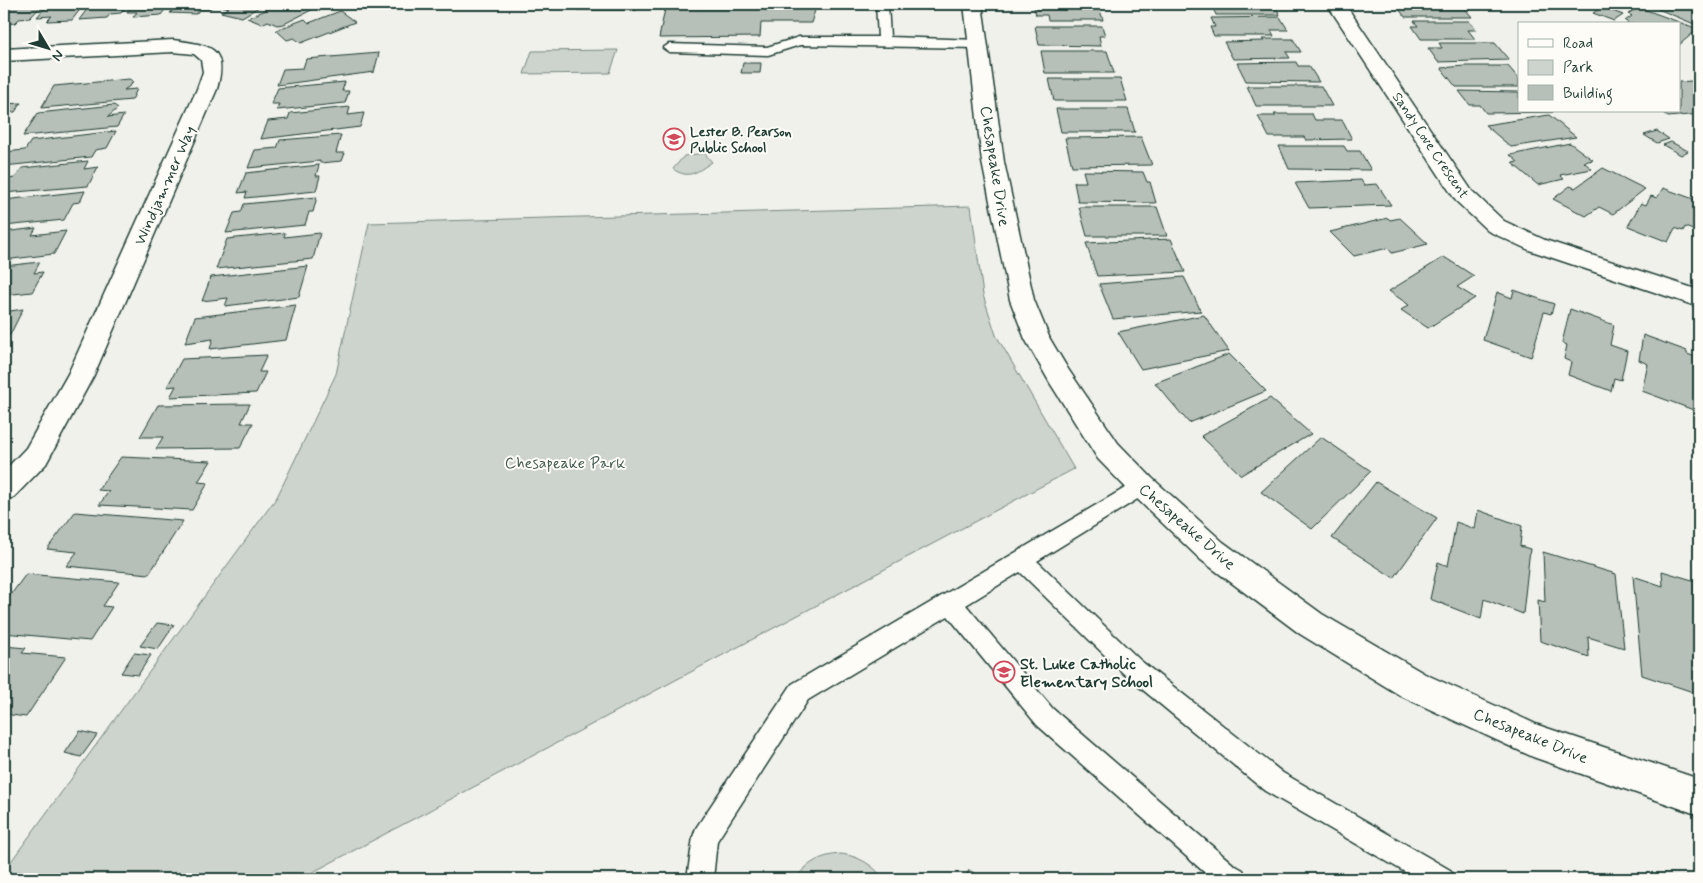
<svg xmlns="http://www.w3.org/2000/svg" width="1703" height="883" font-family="Mynerve,sans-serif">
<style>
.green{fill:#cdd3cd;stroke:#768880}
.building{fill:#b6bfb8;stroke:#1f3d34}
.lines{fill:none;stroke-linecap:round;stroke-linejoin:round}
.service-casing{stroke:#1f3d34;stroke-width:3}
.minor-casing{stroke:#1f3d34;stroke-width:3}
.service{fill:#fdfcf7;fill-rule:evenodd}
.minor{fill:#fdfcf7;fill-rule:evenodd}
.labels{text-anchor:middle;stroke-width:4;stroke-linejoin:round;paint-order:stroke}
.far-poi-label{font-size:14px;font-weight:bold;fill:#1f3d34;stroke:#fdfcf7;text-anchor:start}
.far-street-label{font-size:14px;fill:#1f3d34;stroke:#fdfcf7}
.street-label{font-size:16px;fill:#1f3d34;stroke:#fdfcf7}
.park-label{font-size:16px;fill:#425b53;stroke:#fdfcf7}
.poi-label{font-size:16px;font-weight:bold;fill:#1f3d34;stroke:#fdfcf7;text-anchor:start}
</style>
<rect width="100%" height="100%" fill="#f0f1eb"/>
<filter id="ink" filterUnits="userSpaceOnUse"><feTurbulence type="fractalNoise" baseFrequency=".02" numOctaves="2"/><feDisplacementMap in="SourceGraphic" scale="10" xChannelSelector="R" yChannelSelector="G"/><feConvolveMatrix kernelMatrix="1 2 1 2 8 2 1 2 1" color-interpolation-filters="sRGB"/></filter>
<g filter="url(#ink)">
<g class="green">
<path d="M618,50L610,73L524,74L532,51Z"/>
<path d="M704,153L712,162C697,172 689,180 673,169L684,156Z"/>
<path d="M971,206L983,295L996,335L1074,469L300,879H4V871L277,497L336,374L369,223Z"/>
<path d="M841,854C859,856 873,865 884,879H795C807,863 821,855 841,854Z"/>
</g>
<g class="building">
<path d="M9,4H43L30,18L19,19L15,23L4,24V7Z"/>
<path d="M48,4H84L72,20L47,21L52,16L37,17Z"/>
<path d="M91,4H128L121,13L110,14L107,18L79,20Z"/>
<path d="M133,4H169L161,15L133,17L137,12H127Z"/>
<path d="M179,4H215L210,9H200L196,14L170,13Z"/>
<path d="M226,4H264L242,17L221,12L229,8L222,6Z"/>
<path d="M280,4H323L284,24L277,25L268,21L262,24L247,18Z"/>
<path d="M579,4H638L637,10H577Z"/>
<path d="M666,4H817L811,23H761L760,37L659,38Z"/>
<path d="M1033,4H1091L1093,10H1100L1103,20H1048L1047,15H1036Z"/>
<path d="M1211,4H1274L1280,15H1216Z"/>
<path d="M1417,4H1461L1472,17H1405L1396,5H1418Z"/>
<path d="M1667,4H1699V26L1658,9Z"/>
<path d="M1602,7L1623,15L1614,21L1593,13Z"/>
<path d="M1638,7L1698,29L1679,45V24H1626L1628,22L1625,21L1632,16L1628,14Z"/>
<path d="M340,11L355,22L301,43L294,38L287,40L276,30L305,19L309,23Z"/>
<path d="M1280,17L1288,30H1271L1274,36H1214L1210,27H1215L1211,18Z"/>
<path d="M1414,21H1469L1477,30H1468L1475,39H1421L1412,26H1418Z"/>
<path d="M1035,26H1102L1105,36H1099L1101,46L1039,45Z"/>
<path d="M1262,39H1293L1301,52H1286L1290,58L1233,59L1224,42L1264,41Z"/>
<path d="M1439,43H1495L1509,60L1438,62L1428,48H1442Z"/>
<path d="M1041,51H1107L1114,73H1045Z"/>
<path d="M379,53L374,72L277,85L283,69L303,68L306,59Z"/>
<path d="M1296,62L1298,66H1309L1319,82L1246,81L1237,63Z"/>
<path d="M743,63H761L760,73H741Z"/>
<path d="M1465,66H1508L1519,79V87H1456L1441,68Z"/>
<path d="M129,79L133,81L131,85L124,90L137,89L132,100L41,108L54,86Z"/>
<path d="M1049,79H1120L1127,101H1054Z"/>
<path d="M1691,81L1699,88V114L1668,117L1661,111H1679V82Z"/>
<path d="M345,82L342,91H349L345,103L277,110L279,104H271L278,88Z"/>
<path d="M1247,86H1321L1332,106H1256Z"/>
<path d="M1459,91L1519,92V111L1553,112L1486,113L1480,105H1470Z"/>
<path d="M21,103L15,112L4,113V104Z"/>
<path d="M114,105L118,108L108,117L124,115L117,127L23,136L38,113Z"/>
<path d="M350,107L348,115L364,113L360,127L261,139L268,121L288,119L290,113Z"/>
<path d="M1056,109H1128L1135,132H1061Z"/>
<path d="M1274,114H1312L1315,120H1342L1352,139L1306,140L1304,137H1269L1258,116H1276Z"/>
<path d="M1549,115L1576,137L1511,147L1485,125Z"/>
<path d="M116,131L107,148L95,150L91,157L4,166V152L25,150L31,141Z"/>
<path d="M1657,131L1669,139L1657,143L1644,135Z"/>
<path d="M341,135L336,153H345L342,161L320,163V161L248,168L255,150L277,148L280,140Z"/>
<path d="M1141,137L1152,165L1072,166L1065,138Z"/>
<path d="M1671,142L1688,151L1681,155L1663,145Z"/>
<path d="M1570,143L1593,160L1584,162L1592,169L1560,175L1564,179L1538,185L1512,163L1518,162L1510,155Z"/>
<path d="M1279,146H1344L1347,151H1360L1371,170L1289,169Z"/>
<path d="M88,161L84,169L98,167L88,186L4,193V186L8,179L15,178L22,168Z"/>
<path d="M319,165L316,176H320L316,191L245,198L247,192L238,193L246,173Z"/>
<path d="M1603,168L1645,189L1613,214L1599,207L1586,216L1553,199L1570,186L1575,188Z"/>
<path d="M1083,171L1143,172L1147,182H1150L1156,203L1078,202L1074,182H1086Z"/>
<path d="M1361,180L1364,185L1377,184L1391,205L1309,208L1295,183Z"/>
<path d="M1663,188L1699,201L1694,212L1699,214V216L1693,230L1685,227L1683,231L1675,228L1668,242L1628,226L1641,203L1646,205L1651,196L1657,198Z"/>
<path d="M85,191L80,202L73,203L64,220L4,226V200Z"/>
<path d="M317,197L313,212H309L305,225L226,233L234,213L241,212L244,204Z"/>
<path d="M1079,207H1157L1167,236H1087Z"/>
<path d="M1388,218L1390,220L1400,218L1428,244L1392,253L1388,248L1354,256L1330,232Z"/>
<path d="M36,228L32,235L66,231L54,254L4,260V232Z"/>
<path d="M285,233L284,237L320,233L313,259L216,269L227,239Z"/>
<path d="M1171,239L1185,272L1097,276L1086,243Z"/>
<path d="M1444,257L1474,276L1457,287L1475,298L1428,328L1401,310L1409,305L1389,291Z"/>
<path d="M40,262L34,273L43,272L32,292L4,295V266Z"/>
<path d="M308,266L299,297L225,306L228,298L202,301L211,277Z"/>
<path d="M1184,277L1201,311L1113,319L1099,284Z"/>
<path d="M1514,290L1554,304L1551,314L1544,312L1531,357L1483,340L1497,292L1512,298Z"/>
<path d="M4,302H9L4,312L23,309L10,335L4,336Z"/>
<path d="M296,305L286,340L210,349L213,339L185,343L195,317Z"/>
<path d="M1570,309L1614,325L1610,345L1627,351L1621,380L1614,378L1611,391L1568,375L1571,362L1564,359L1567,345L1562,343Z"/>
<path d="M1204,315L1229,351L1141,369L1118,332Z"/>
<path d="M1643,335L1687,351V354L1699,358V412L1642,391L1648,364L1639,360Z"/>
<path d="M1229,354L1266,391L1189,423L1155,383Z"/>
<path d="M267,355L259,372H266L256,393L170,397L176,386L167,387L182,359Z"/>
<path d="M1270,398L1311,434L1241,475L1201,436Z"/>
<path d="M250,404L241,423H253L240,448L156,449L163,437H140L158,405Z"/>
<path d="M1321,437L1371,471L1312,529L1261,492Z"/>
<path d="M121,457L211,461L198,482L208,483L192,510L99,505L109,491L98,490Z"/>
<path d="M1376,482L1437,518L1394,578L1332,538Z"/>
<path d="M1478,510L1522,526L1520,546L1530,549L1523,614L1484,599L1481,619L1430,599L1438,562L1448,566L1456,522L1475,529Z"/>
<path d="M75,512L183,521L149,574L66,566L77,552L47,549Z"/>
<path d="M1543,552L1616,574L1624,648L1588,637L1589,657L1540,641L1538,600L1545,602Z"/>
<path d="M1662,571L1699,582V694L1642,675L1633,576L1663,586Z"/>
<path d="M26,574L119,582L103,606L112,607L90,641L4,633V604Z"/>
<path d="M157,623L174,625L158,649L140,646Z"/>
<path d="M4,646L26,648L22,653L66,657L26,717L4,714Z"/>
<path d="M134,653L151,655L138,675L121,673Z"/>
<path d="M80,731L97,735L81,757L65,753Z"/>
<path d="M969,870L984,879H965Z"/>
</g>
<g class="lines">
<g class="service-casing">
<g id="service">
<path d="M876,4H888L890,37L978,40L984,44L978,48L800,45L768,55L669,52L663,48L669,44L767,47L799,37H878Z"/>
<path d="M1142,478L1149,480L1152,486L1149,492L1037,561L1141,661L1283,773L1450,870L1454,879H1417L1265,791L1125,675L1020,572L966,605L1053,709L1234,865L1243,870L1247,879H1212L1037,725L948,616L808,700L717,841L713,879H687L693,837L696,828L792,684Z"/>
</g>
</g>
<g class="minor-casing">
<g id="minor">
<path d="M964,4H982L1004,162L1034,300L1050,339L1068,369L1118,443L1152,478L1223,542L1322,614L1425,674L1538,725L1699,779V815L1533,757L1401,696L1300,634L1201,560L1132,494L1098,459L1050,383L1025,339L1010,300L982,162Z"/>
<path d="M1327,4H1345L1472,191L1504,221L1545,240L1699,290V307L1529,250L1488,231L1456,201Z"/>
<path d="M173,40C209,45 229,46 217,89L94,375L46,464L14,497L4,501V471L26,448L68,374L197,89L203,72L201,60L194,54L173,52L4,61V49Z"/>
</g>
</g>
<use href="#service" class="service"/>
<use href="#minor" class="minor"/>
</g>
</g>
<defs>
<g id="school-ring" transform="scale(1.125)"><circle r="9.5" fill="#fdfcf7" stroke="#d1495b" stroke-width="1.5"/><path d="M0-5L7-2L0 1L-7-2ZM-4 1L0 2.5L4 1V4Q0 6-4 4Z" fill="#d1495b"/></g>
</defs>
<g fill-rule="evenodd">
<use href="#school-ring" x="674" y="139"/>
<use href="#school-ring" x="1004" y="672"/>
</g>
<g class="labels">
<g class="far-poi-label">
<text x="690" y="136">Lester B. Pearson<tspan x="690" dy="16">Public School</tspan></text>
</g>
<g class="far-street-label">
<text transform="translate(1431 145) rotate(56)" y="5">Sandy Cove Crescent</text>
</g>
<g class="street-label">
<text transform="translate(996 166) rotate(81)" y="6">Chesapeake Drive</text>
<text transform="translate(164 185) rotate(-66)" y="6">Windjammer Way</text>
<text transform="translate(1188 526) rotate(41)" y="6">Chesapeake Drive</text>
<text transform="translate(1531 735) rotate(22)" y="6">Chesapeake Drive</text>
</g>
<g class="park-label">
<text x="565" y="468">Chesapeake Park</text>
</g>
<g class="poi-label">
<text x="1020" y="669">St. Luke Catholic<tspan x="1020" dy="18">Elementary School</tspan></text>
</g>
</g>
<rect width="1703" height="883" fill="none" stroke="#fdfcf7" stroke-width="20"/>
<rect x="10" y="10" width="1683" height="863" fill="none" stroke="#1f3d34" stroke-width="2" filter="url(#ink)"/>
<rect x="1518" y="22" width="162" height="90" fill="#fdfcf7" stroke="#a4b0a9"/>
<rect x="1528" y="39" width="25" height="8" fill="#fdfcf7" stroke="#a4b0a9"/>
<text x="1563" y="48" font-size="15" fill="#1f3d34">Road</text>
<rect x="1528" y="60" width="25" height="15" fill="#cdd3cd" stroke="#a4b0a9"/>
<text x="1563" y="72" font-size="15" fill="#1f3d34">Park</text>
<rect x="1528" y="85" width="25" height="15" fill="#b6bfb8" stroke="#a4b0a9"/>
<text x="1563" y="98" font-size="15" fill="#1f3d34">Building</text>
<g transform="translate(48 48) rotate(128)" stroke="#fdfcf7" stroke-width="4" paint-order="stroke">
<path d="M0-4L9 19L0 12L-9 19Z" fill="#1f3d34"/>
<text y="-8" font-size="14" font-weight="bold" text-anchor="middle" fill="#1f3d34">N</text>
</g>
</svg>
